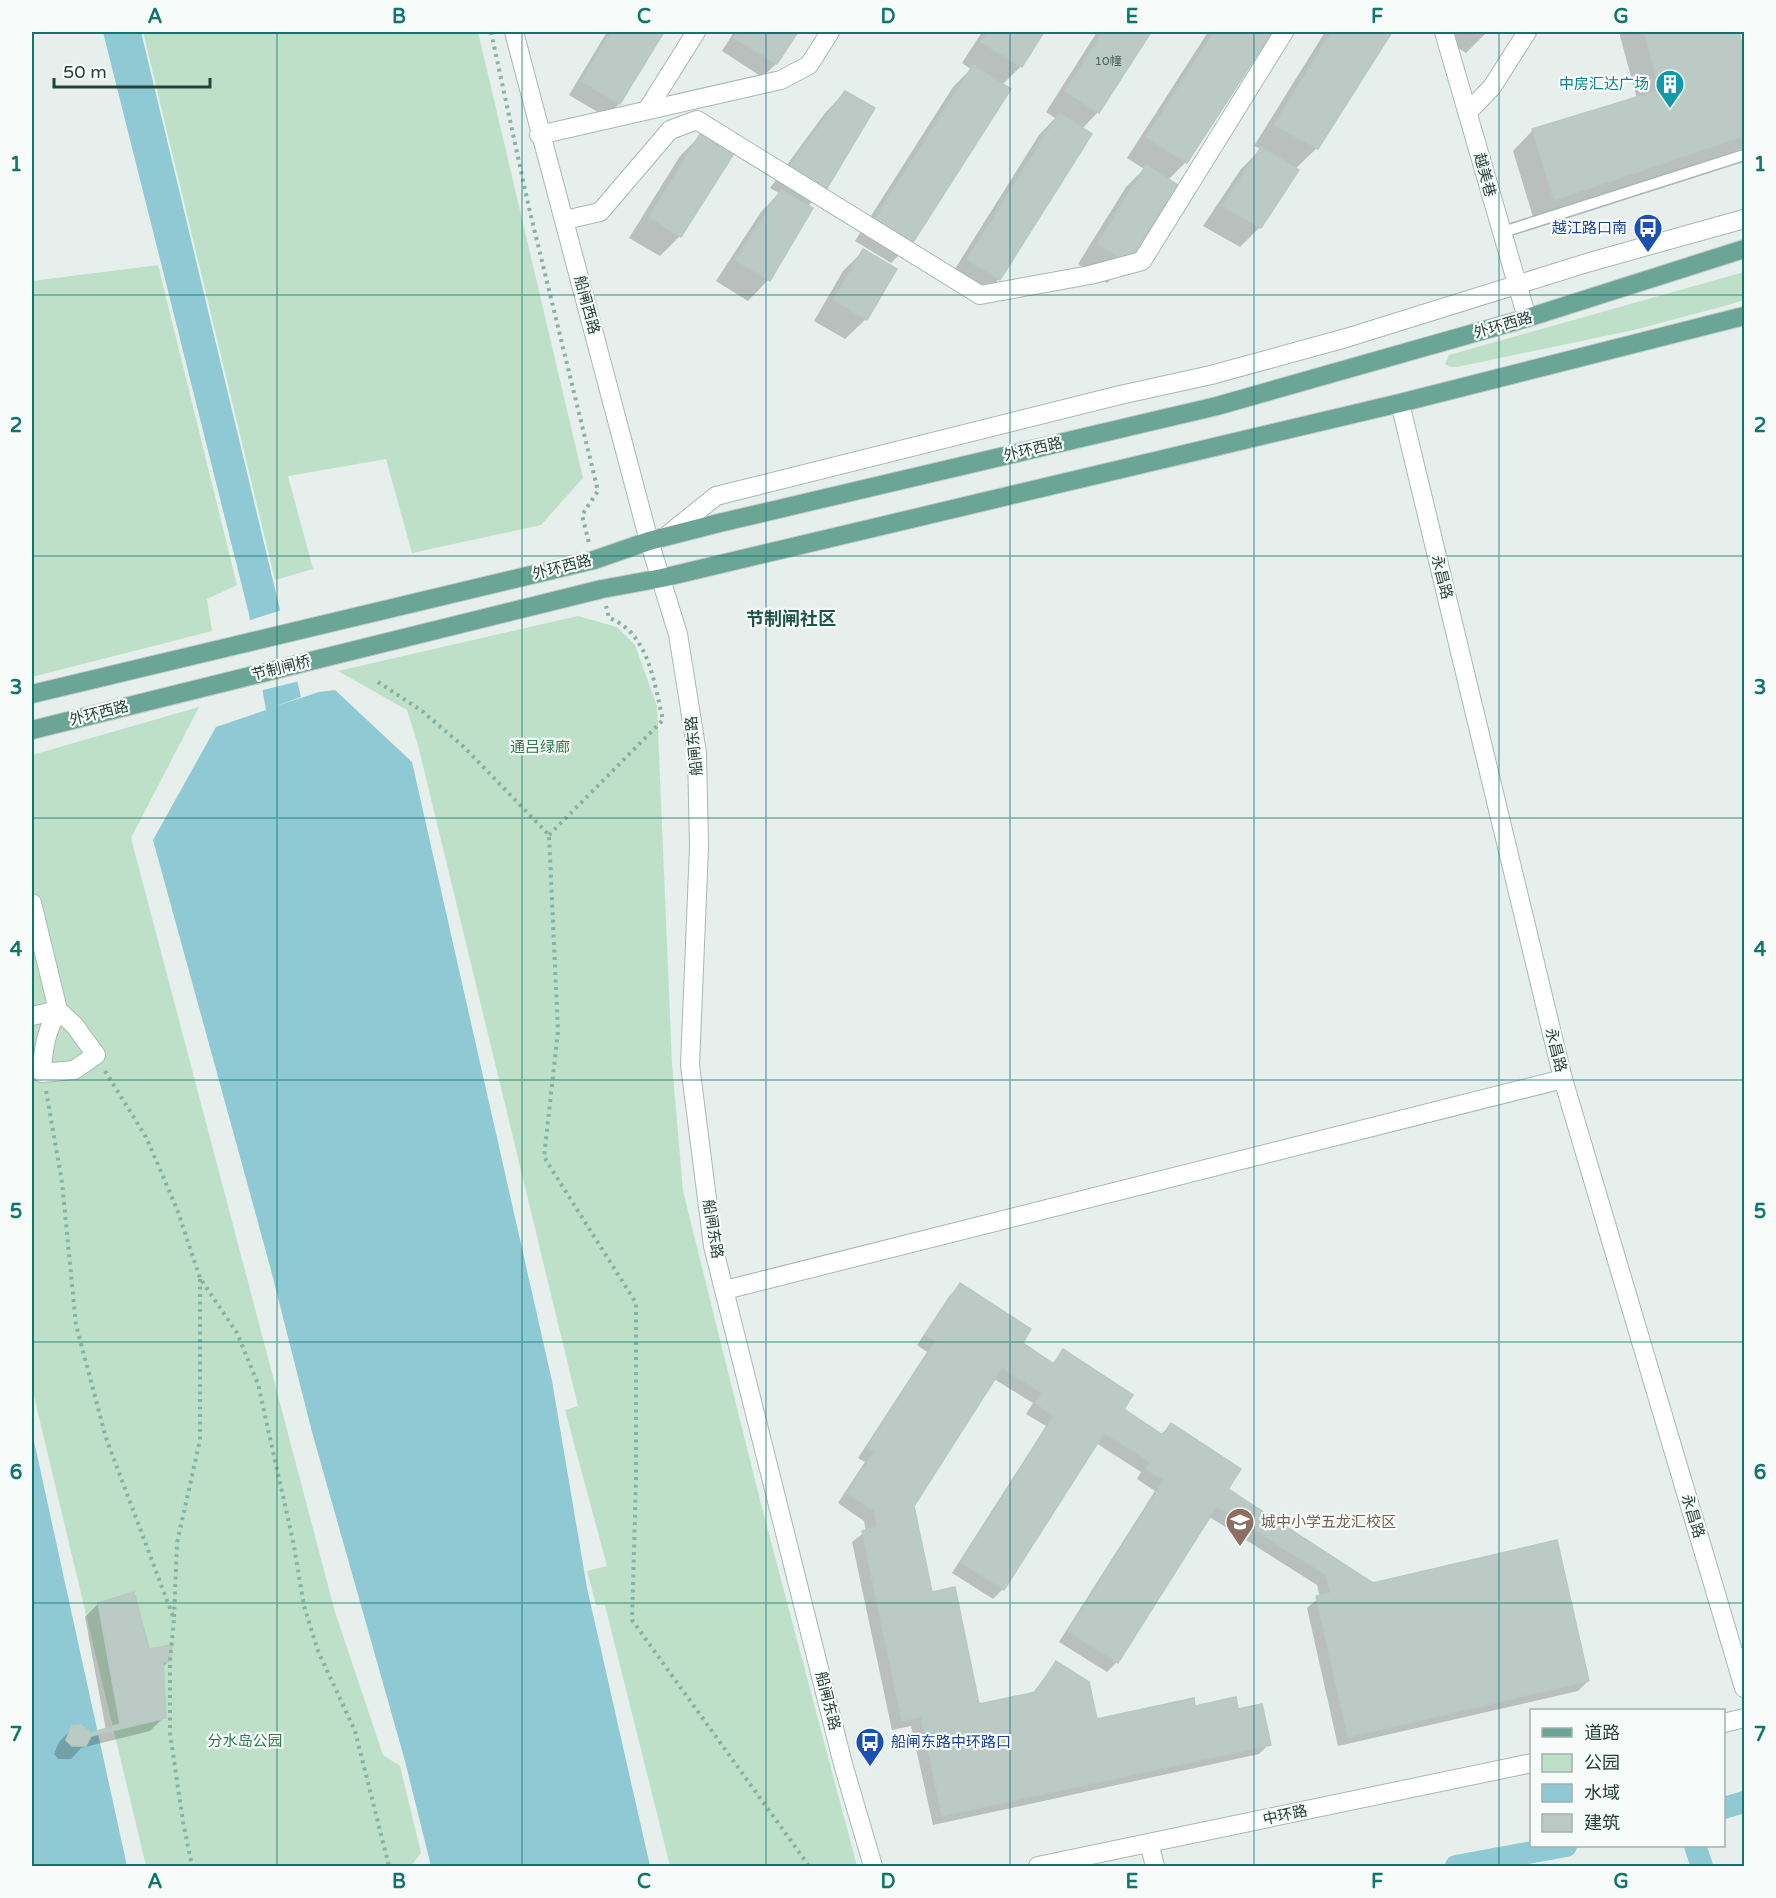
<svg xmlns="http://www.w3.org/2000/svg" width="1776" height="1898" font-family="'Varela Round','Noto Sans SC',sans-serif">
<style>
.green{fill:#bfe0c8}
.water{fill:#8ec9d4}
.pier{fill:#e6efeb}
.shadow{fill:#0003}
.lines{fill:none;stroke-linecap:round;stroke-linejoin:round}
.canal{stroke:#8ec9d4;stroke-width:22}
.building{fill:#bbcac4;stroke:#b8c9c2;stroke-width:1.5}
.service-casing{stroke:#a8b8b2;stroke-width:13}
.minor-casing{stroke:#a8b8b2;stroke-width:20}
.tertiary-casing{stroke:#a8b8b2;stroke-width:20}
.primary-casing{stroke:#c2cac8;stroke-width:20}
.path{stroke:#86b3a5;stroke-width:4;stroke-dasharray:3 4.5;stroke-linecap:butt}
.service{stroke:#fff;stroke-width:10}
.minor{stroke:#fff;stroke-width:18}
.tertiary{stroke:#fff;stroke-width:18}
.primary{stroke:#6aa596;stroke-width:18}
.grid{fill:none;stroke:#0f766e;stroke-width:1.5;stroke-opacity:0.55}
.labels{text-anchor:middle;stroke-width:4.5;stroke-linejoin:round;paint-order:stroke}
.number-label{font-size:12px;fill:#4a645c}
.culture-label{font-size:15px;fill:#0d838f;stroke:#f7fbf9;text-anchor:end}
.street-label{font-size:15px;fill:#24423a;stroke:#f7fbf9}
.transit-label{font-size:15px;fill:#164399;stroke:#f7fbf9;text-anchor:end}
.park-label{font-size:15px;fill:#2d7a4b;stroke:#f7fbf9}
.education-label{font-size:15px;fill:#785e54;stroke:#f7fbf9;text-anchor:start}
.quarter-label{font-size:18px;font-weight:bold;fill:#1f5548;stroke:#f7fbf9}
.neatline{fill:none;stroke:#0f766e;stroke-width:2}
.grid-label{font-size:20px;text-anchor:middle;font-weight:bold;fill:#0f766e}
</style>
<rect width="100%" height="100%" fill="#e6efeb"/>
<g class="green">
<path d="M143,32H478L583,478L541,525L412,553L386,459L288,476L313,569L275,580Z"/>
<path d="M158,265L237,585L207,599L212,631L32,677V281Z"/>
<path d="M1744,272V300L1728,305L1634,330L1457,367H1450L1445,364L1449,355Z"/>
<path d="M578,616L617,627L635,645L657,706L672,1063L683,1191L761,1504L857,1866H670L605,1605H596L587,1571L607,1566L565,1410L578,1406L418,745L407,710L338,671Z"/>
<path d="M199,707L131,838L335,1612L383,1755L400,1766L421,1853L411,1866H146L32,1388V755Z"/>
</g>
<g class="water">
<path d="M103,32H141L301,697L273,707L319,692L335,690L412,762L552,1381L587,1588L650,1866H431L405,1761L312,1432L271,1270L153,840L216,727L266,710L249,614Z"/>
<path d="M32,1432L127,1866H32Z"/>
</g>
<path class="pier" d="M282,610L300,681L259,691L247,621Z"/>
<g class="shadow">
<path d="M607,32H663L619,104L606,117L569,95Z"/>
<path d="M734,32H796L776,64L762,77L722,51Z"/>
<path d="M982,32H1042L1021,66L1002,85L911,243L891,263L855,241L953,87L971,69L962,63Z"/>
<path d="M1097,32H1150L1098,112L1082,129L999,279L979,299L948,280L1039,135L1055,118L1046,112Z"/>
<path d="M1208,32H1270L1186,162L1168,180L1127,262L1107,283L1078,264L1126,187L1144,169L1127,158Z"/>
<path d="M1325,32H1390L1317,148L1295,169L1260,227L1240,247L1203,226L1241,169L1261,149L1254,146Z"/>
<path d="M1437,32H1487L1466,53L1436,34Z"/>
<path d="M1619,32H1737L1744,56V148L1534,220L1513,151L1533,130L1637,99Z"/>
<path d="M845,92L825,189L807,207L811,209L768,280L748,301L716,281L761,212L779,193L770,188L825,113Z"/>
<path d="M700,136L680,236L660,256L629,238L680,156Z"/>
<path d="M863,251L866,319L845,339L814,321L843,271Z"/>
<path d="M960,1285L1020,1343L1052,1364L1063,1351L1122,1410L1160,1435L1171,1425L1226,1489L1373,1584L1588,1681L1578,1691L1338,1746L1307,1608L1320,1597L1317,1585L1208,1516L1117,1662L1107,1672L1059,1642L1155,1491L1137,1479L1141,1472L1096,1443L1003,1589L993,1599L952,1573L1046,1426L1026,1414L1033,1403L994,1379L913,1506L931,1593L978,1706L1032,1694L1056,1663L1096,1720L1194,1707L1237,1711L1269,1744L1259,1754L933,1825L911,1726L892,1730L852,1542L866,1531L864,1521L838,1503L865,1462L858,1458L927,1352L917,1345L950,1295Z"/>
<path d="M98,1604L148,1650L169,1660L162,1668L164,1717L150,1731L81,1748L71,1759H58L54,1754L59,1742L73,1728L90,1735L106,1730L85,1617Z"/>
</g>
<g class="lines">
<g class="canal">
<path d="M1724,1808L1744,1802"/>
<path d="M1695,1846L1702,1866"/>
<path d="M1456,1866L1566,1846"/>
</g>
</g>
<g class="building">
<path d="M611,32H664L620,104L581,81Z"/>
<path d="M738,32H798L777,64L734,38Z"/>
<path d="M988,32H1044L1022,67L981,42Z"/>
<path d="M1103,32H1151L1099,113L1065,91Z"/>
<path d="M1214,32H1272L1187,163L1146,137Z"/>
<path d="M1331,32H1392L1318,149L1274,125Z"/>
<path d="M1644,32H1739L1744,51V136L1554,200L1532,129L1660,90Z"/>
<path d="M973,65L1011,89L912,244L874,220Z"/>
<path d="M845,91L875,108L826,190L789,167Z"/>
<path d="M1059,113L1092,134L1000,280L967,259Z"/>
<path d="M700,134L733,155L681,237L649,217Z"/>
<path d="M1261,147L1299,170L1261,228L1222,206Z"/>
<path d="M1146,165L1178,185L1128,263L1097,244Z"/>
<path d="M781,190L813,208L770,281L735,260Z"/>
<path d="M863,249L897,269L867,320L833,300Z"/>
<path d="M960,1283L1031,1329L1023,1343L1054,1364L1063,1349L1133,1395L1124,1409L1163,1435L1171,1423L1241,1469L1228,1489L1373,1583L1557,1540L1589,1681L1348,1737L1316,1596L1330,1593L1326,1575L1217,1506L1118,1663L1068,1631L1164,1480L1146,1469L1150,1462L1104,1433L1004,1590L961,1562L1054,1416L1035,1403L1042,1393L1002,1368L914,1506L932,1592L955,1587L979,1704L1036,1692L1056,1661L1089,1682L1097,1719L1194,1698L1195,1706L1236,1697L1238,1709L1262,1704L1271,1745L942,1816L921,1717L902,1721L862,1531L877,1527L874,1511L847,1493L874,1452L867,1447L936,1341L925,1335Z"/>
<path d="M134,1592L149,1649L172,1645L170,1661L163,1662L166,1718L91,1736L86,1746H72L66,1740L72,1726L81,1725L91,1733L120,1724L98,1603Z"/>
</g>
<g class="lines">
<g class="service-casing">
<path id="service" d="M1500,233L1744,155"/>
</g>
<g class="minor-casing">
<g id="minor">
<path d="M1444,32L1527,318"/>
<path d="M647,110L696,32"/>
<path d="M1468,112L1492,87L1527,32"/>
<path d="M539,135L781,80L809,65L830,32"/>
<path d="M565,220L600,212L670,130L697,120L980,295L1090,275L1142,261L1284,32"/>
<path d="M665,537L716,496L1120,395L1211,375L1346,338L1590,262L1744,219"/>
<path d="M32,903L58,1010L75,1026L96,1055L74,1070L42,1073C43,1048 46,1032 58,1010"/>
<path d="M32,1016L58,1010"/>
<path d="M725,1290L1563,1079"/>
<path d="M1149,1843L1155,1866"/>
</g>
</g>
<g class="tertiary-casing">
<g id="tertiary">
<path d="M514,32L649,541L678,634L697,753L699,847L690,1065L713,1246L843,1764L873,1866"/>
<path d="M1400,403L1563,1079L1744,1688"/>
<path d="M1724,1723L1744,1718"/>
<path d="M1038,1866L1532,1763"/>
</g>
</g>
<g class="primary-casing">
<g id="primary">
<path d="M32,694L594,560L649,541L719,523L1217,406L1527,318L1744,249"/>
<path d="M32,730L602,589L662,578L1400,403L1744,316"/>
</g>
</g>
<g class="path">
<path d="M491,32L529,208L598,491L582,515L589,543"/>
<path d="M378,682L422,711L464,747L549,835L558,1031L544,1157L636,1303V1480L632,1620L809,1866"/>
<path d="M549,835L663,720C654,683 649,633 609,618L606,606"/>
<path d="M105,1071L146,1137L177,1209L200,1278L237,1333L258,1384L293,1541L304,1606L318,1651L355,1731L389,1866"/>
<path d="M46,1091L62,1182L76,1325L106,1438L174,1619L170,1661V1733L183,1822L192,1866"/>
<path d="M174,1617L177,1543L200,1440V1279"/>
</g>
<use href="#service" class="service"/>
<use href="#minor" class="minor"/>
<use href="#tertiary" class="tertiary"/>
<use href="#primary" class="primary"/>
</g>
<path class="grid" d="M277,32V1866M522,32V1866M766,32V1866M1010,32V1866M1254,32V1866M1499,32V1866M32,295H1744M32,556H1744M32,818H1744M32,1080H1744M32,1342H1744M32,1603H1744"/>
<defs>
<g id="building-pin" transform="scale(1.5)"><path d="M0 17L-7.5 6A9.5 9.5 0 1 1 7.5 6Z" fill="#0f9aa8" stroke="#f7fbf9"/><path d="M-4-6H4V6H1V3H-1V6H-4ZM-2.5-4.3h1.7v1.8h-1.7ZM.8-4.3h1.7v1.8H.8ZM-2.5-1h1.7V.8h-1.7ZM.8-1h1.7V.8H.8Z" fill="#fff"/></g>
<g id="bus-pin" transform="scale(1.5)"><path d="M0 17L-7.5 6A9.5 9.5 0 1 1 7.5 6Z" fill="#1a4fb4" stroke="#f7fbf9"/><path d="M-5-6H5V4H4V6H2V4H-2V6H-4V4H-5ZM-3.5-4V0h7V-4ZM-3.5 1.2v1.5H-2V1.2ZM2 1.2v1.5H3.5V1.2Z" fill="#fff"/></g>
<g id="school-pin" transform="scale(1.5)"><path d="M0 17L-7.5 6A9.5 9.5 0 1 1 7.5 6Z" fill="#8d6e63" stroke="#f7fbf9"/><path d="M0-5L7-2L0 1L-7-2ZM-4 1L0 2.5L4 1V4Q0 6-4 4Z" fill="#fff"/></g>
</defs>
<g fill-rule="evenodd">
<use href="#building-pin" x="1670" y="84"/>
<use href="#bus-pin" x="1648" y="228"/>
<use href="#school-pin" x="1240" y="1522"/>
<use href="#bus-pin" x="870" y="1742"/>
</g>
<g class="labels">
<g class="number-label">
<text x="1108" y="65">10幢</text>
</g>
<g class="culture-label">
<text x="1649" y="89">中房汇达广场</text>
</g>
<g class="street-label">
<text transform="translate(1485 175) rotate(75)" y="5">越美巷</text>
<text transform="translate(587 305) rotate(75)" y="5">船闸西路</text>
<text transform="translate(1503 325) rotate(-16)" y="5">外环西路</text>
<text transform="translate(1033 449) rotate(-13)" y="5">外环西路</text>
<text transform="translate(562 567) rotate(-14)" y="5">外环西路</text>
<text transform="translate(1442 577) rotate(76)" y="5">永昌路</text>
<text transform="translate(281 668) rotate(-14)" y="5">节制闸桥</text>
<text transform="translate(99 713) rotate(-14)" y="5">外环西路</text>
<text transform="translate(694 746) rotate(-96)" y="5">船闸东路</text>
<text transform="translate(1556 1050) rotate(76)" y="5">永昌路</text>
<text transform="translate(713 1229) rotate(81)" y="5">船闸东路</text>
<text transform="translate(1693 1516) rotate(73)" y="5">永昌路</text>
<text transform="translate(828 1701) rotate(76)" y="5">船闸东路</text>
<text transform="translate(1285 1815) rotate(-12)" y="5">中环路</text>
</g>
<g class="transit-label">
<text x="1627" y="233">越江路口南</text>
<text x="891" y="1747" text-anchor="start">船闸东路中环路口</text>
</g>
<g class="park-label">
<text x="540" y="752">通吕绿廊</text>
<text x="245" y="1746">分水岛公园</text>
</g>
<g class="education-label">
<text x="1261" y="1527">城中小学五龙汇校区</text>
</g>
<g class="quarter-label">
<text x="791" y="625">节制闸社区</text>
</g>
</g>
<rect width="1776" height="1898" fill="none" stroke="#f7fbf9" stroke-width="66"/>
<rect x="1530" y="1709" width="195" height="138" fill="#f7fbf9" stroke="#a3b1ad" stroke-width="1.5"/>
<rect x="1542" y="1728" width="30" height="9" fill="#6aa596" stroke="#a3b1ad" stroke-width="1.5"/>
<text x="1584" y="1739" font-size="18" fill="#24423a">道路</text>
<rect x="1542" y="1754" width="30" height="18" fill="#bfe0c8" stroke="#a3b1ad" stroke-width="1.5"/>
<text x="1584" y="1769" font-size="18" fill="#24423a">公园</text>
<rect x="1542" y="1784" width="30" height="18" fill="#8ec9d4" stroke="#a3b1ad" stroke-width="1.5"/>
<text x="1584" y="1799" font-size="18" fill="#24423a">水域</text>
<rect x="1542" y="1814" width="30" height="18" fill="#bbcac4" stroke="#a3b1ad" stroke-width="1.5"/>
<text x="1584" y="1829" font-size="18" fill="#24423a">建筑</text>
<path d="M54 78v9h156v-9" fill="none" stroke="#24423a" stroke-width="3"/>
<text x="63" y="78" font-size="18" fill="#24423a" stroke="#f7fbf9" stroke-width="4.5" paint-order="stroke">50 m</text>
<rect x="33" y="33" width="1710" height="1832" class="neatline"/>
<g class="grid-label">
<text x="155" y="23">A</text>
<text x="399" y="23">B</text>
<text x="644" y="23">C</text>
<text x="888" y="23">D</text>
<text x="1132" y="23">E</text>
<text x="1377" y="23">F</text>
<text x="1621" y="23">G</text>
<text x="16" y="171">1</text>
<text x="1760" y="171">1</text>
<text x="16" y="432">2</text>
<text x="1760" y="432">2</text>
<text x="16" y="694">3</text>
<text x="1760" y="694">3</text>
<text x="16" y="956">4</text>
<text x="1760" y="956">4</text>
<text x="16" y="1218">5</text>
<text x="1760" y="1218">5</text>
<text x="16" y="1479">6</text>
<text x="1760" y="1479">6</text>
<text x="16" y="1741">7</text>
<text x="1760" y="1741">7</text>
<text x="155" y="1888">A</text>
<text x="399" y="1888">B</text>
<text x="644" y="1888">C</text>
<text x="888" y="1888">D</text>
<text x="1132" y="1888">E</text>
<text x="1377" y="1888">F</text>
<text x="1621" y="1888">G</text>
</g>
</svg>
